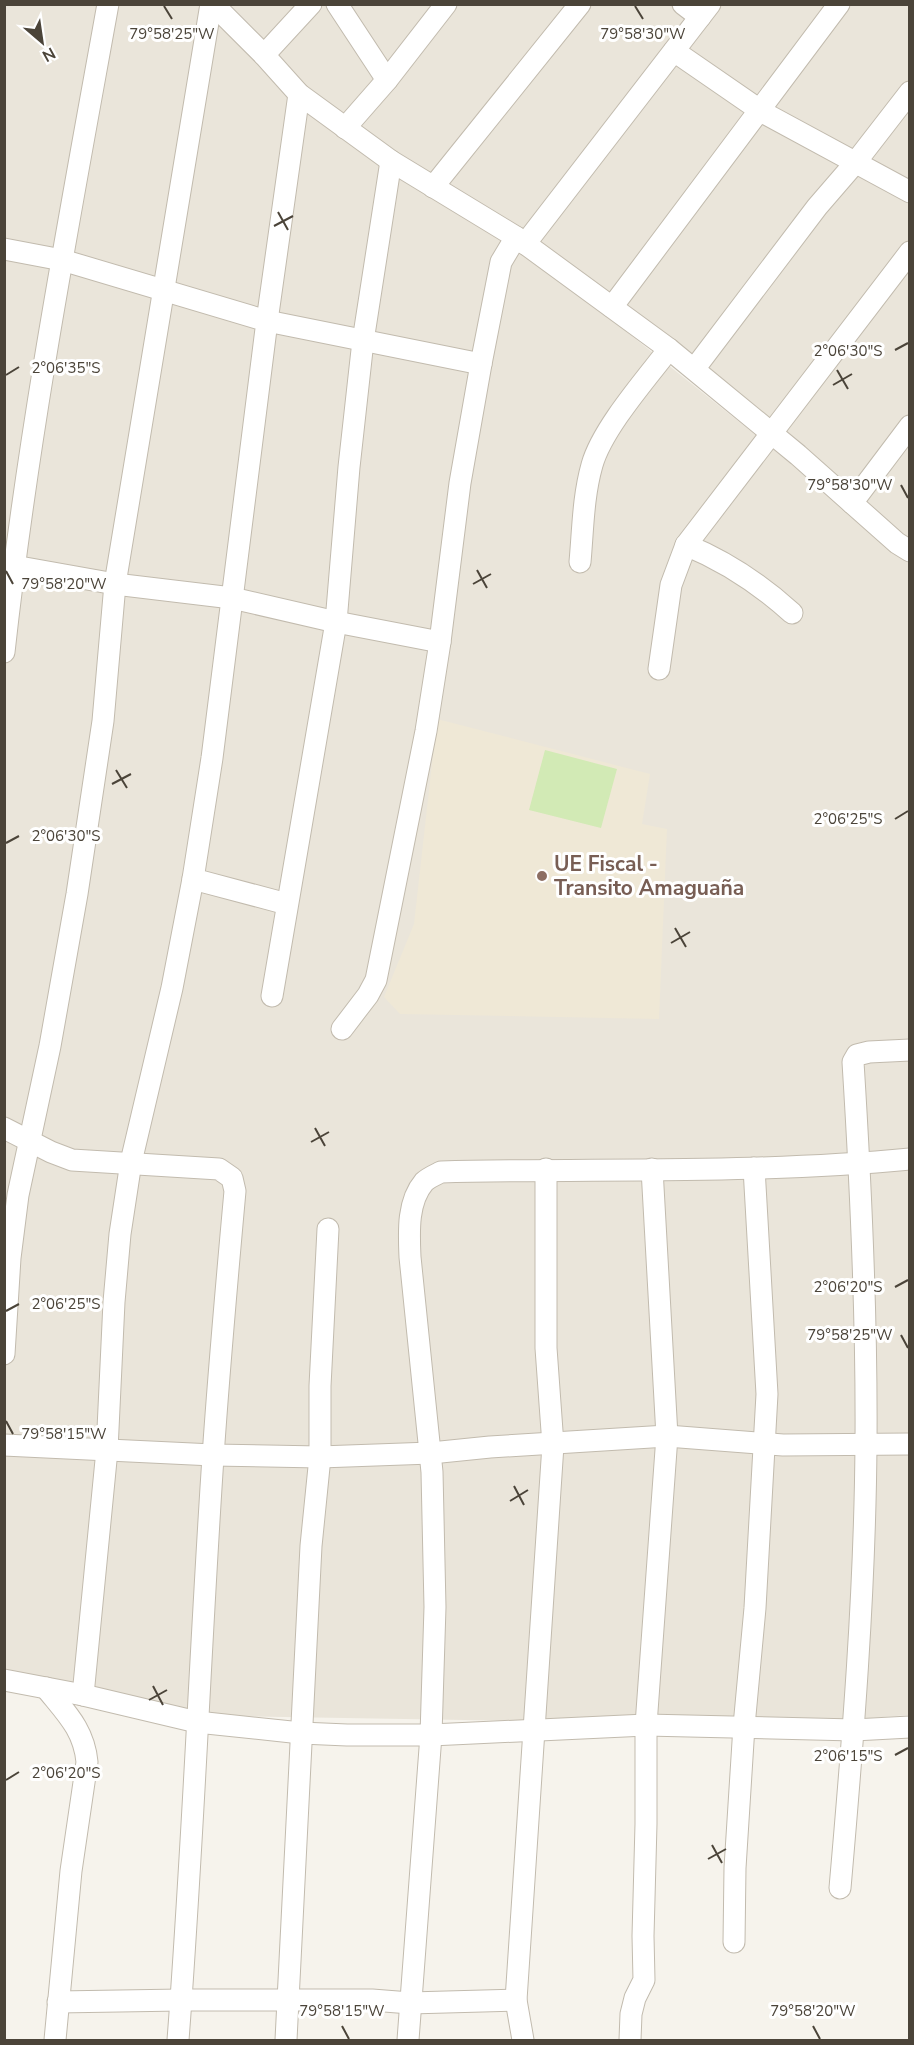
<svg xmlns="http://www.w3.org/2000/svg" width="914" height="2045" font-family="'Nunito Sans',sans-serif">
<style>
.residential{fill:#eae5da}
.education{fill:#efe8d6}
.green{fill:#d2eab5}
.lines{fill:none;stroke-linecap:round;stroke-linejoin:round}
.minor-casing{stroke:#c2bbae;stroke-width:23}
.minor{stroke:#fff;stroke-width:21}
.ticks{fill:none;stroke:#4b4439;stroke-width:2}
.education-dot{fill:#8d6e63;stroke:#fff;stroke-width:2}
.labels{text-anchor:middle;stroke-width:6;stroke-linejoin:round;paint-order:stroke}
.education-label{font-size:21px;font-weight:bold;fill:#785e54;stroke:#fff;text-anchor:start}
.ticks-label{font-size:15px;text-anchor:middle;fill:#4b4439;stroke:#fff;stroke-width:6;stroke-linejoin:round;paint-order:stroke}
</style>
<rect width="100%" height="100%" fill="#f6f3ec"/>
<g class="residential">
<path d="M206,4L302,98L517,244L848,509L909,555V1715L844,1720L519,1721L227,1716L5,1675L4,5Z"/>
<path d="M217,5H909V549L701,368L333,112Z"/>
</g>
<path class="education" d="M437,719L650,774L642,824L667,829L659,1019L400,1014L384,997L414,924Z"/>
<path class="green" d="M545,750L617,769L601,828L529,810Z"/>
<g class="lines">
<g class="minor-casing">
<g id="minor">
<path d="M213,4L264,55L299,94L391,161L516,237L669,349L798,455L897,543L910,551"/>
<path d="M337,4L387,80"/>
<path d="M683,4L700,17"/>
<path d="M674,51L764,113L910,192"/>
<path d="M264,55L311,4"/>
<path d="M345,128L387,80L446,4"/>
<path d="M433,187L580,4"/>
<path d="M525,244L710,4"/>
<path d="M4,249L62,260L267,321L481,364"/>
<path d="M612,307L839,4"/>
<path d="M695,368L817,207L855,163L910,92"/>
<path d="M852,503L910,426"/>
<path d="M686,545C725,561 761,585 792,613"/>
<path d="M580,562C583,529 583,497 592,465C602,429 646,379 669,349"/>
<path d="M14,566L115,584L232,598L336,622L440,642"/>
<path d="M4,652C28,435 69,220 108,4"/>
<path d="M659,669L671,585L686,545L910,252"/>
<path d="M193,879L287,904"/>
<path d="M272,996L336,622L349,467L363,341L391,161"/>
<path d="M342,1029L368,995L376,980L426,731L440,642L460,483L481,364L501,262L516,237"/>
<path d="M4,1128L51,1152L72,1160L219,1169L232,1178L235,1191C227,1279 219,1368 213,1457C200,1652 193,1846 178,2040"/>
<path d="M4,1354L10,1258L18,1195L50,1046L77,894L103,721L115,584L211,4"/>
<path d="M4,1445L213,1455L320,1457L431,1453L490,1447L667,1436L783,1445L910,1444"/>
<path d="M4,1680L83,1695L197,1722L301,1733L347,1735H431L646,1725L854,1730L910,1727"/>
<path d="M46,1688C65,1712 84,1729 87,1762L71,1871L55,2040"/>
<path d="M83,1695L107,1450L114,1302L120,1234L131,1162L172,988L193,879L212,758L267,321L299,94"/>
<path d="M840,1888C853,1740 865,1592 866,1443C867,1316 861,1189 853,1062L857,1055L869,1052L910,1050"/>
<path d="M734,1942L735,1868L744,1726L755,1608L767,1394L754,1168"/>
<path d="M58,2002L181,2000H372L410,2003L516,2000"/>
<path d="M286,2040L311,1546L320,1457V1386L328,1229"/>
<path d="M408,2040L431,1735L435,1607L432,1472L410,1257C409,1233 407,1202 424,1182C428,1178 435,1175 441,1172C597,1168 754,1174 910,1159"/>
<path d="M523,2040L516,2000L553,1445L546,1348V1169"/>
<path d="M630,2040L631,2014L635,1998L644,1980L643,1936L646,1824V1725L667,1436L652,1169"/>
</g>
</g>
<use href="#minor" class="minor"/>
</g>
<path class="ticks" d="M164,6L172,19M635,6L643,19M278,212L288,230M274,226L293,216M895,350L908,343M837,370L848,389M6,375L19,367M833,385L852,374M901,485L908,498M477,570L487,588M6,571L13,584M473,584L491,574M116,770L127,788M112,784L131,774M895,819L908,811M6,843L19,836M675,928L686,947M671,943L690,932M315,1128L325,1146M311,1142L329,1132M895,1287L908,1280M6,1311L19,1304M901,1335L908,1348M6,1421L13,1434M514,1486L524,1505M510,1501L528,1490M153,1686L163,1705M149,1700L167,1690M895,1755L908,1748M6,1780L19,1772M712,1845L722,1863M708,1859L726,1849M342,2026L349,2039M813,2026L820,2039"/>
<circle class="education-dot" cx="542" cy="876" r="6"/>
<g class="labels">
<g class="education-label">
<text x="554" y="871">UE Fiscal -<tspan x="554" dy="24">Transito Amaguaña</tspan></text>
</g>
</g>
<g class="ticks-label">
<text x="172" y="39">79°58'25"W</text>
<text x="643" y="39">79°58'30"W</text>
<text x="848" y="356">2°06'30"S</text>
<text x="66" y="373">2°06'35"S</text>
<text x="850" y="490">79°58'30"W</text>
<text x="64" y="589">79°58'20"W</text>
<text x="848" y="824">2°06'25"S</text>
<text x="66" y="841">2°06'30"S</text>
<text x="848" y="1292">2°06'20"S</text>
<text x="66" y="1309">2°06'25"S</text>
<text x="850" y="1340">79°58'25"W</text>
<text x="64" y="1439">79°58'15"W</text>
<text x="848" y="1761">2°06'15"S</text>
<text x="66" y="1778">2°06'20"S</text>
<text x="342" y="2016">79°58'15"W</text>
<text x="813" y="2016">79°58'20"W</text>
</g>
<rect width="914" height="2045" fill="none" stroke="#4b4439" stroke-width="12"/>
<g transform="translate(42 42) rotate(151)" stroke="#ffffff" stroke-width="4.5" paint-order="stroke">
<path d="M0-4.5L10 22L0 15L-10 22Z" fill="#4b4439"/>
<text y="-9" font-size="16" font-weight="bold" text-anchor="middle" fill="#4b4439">N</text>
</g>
</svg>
